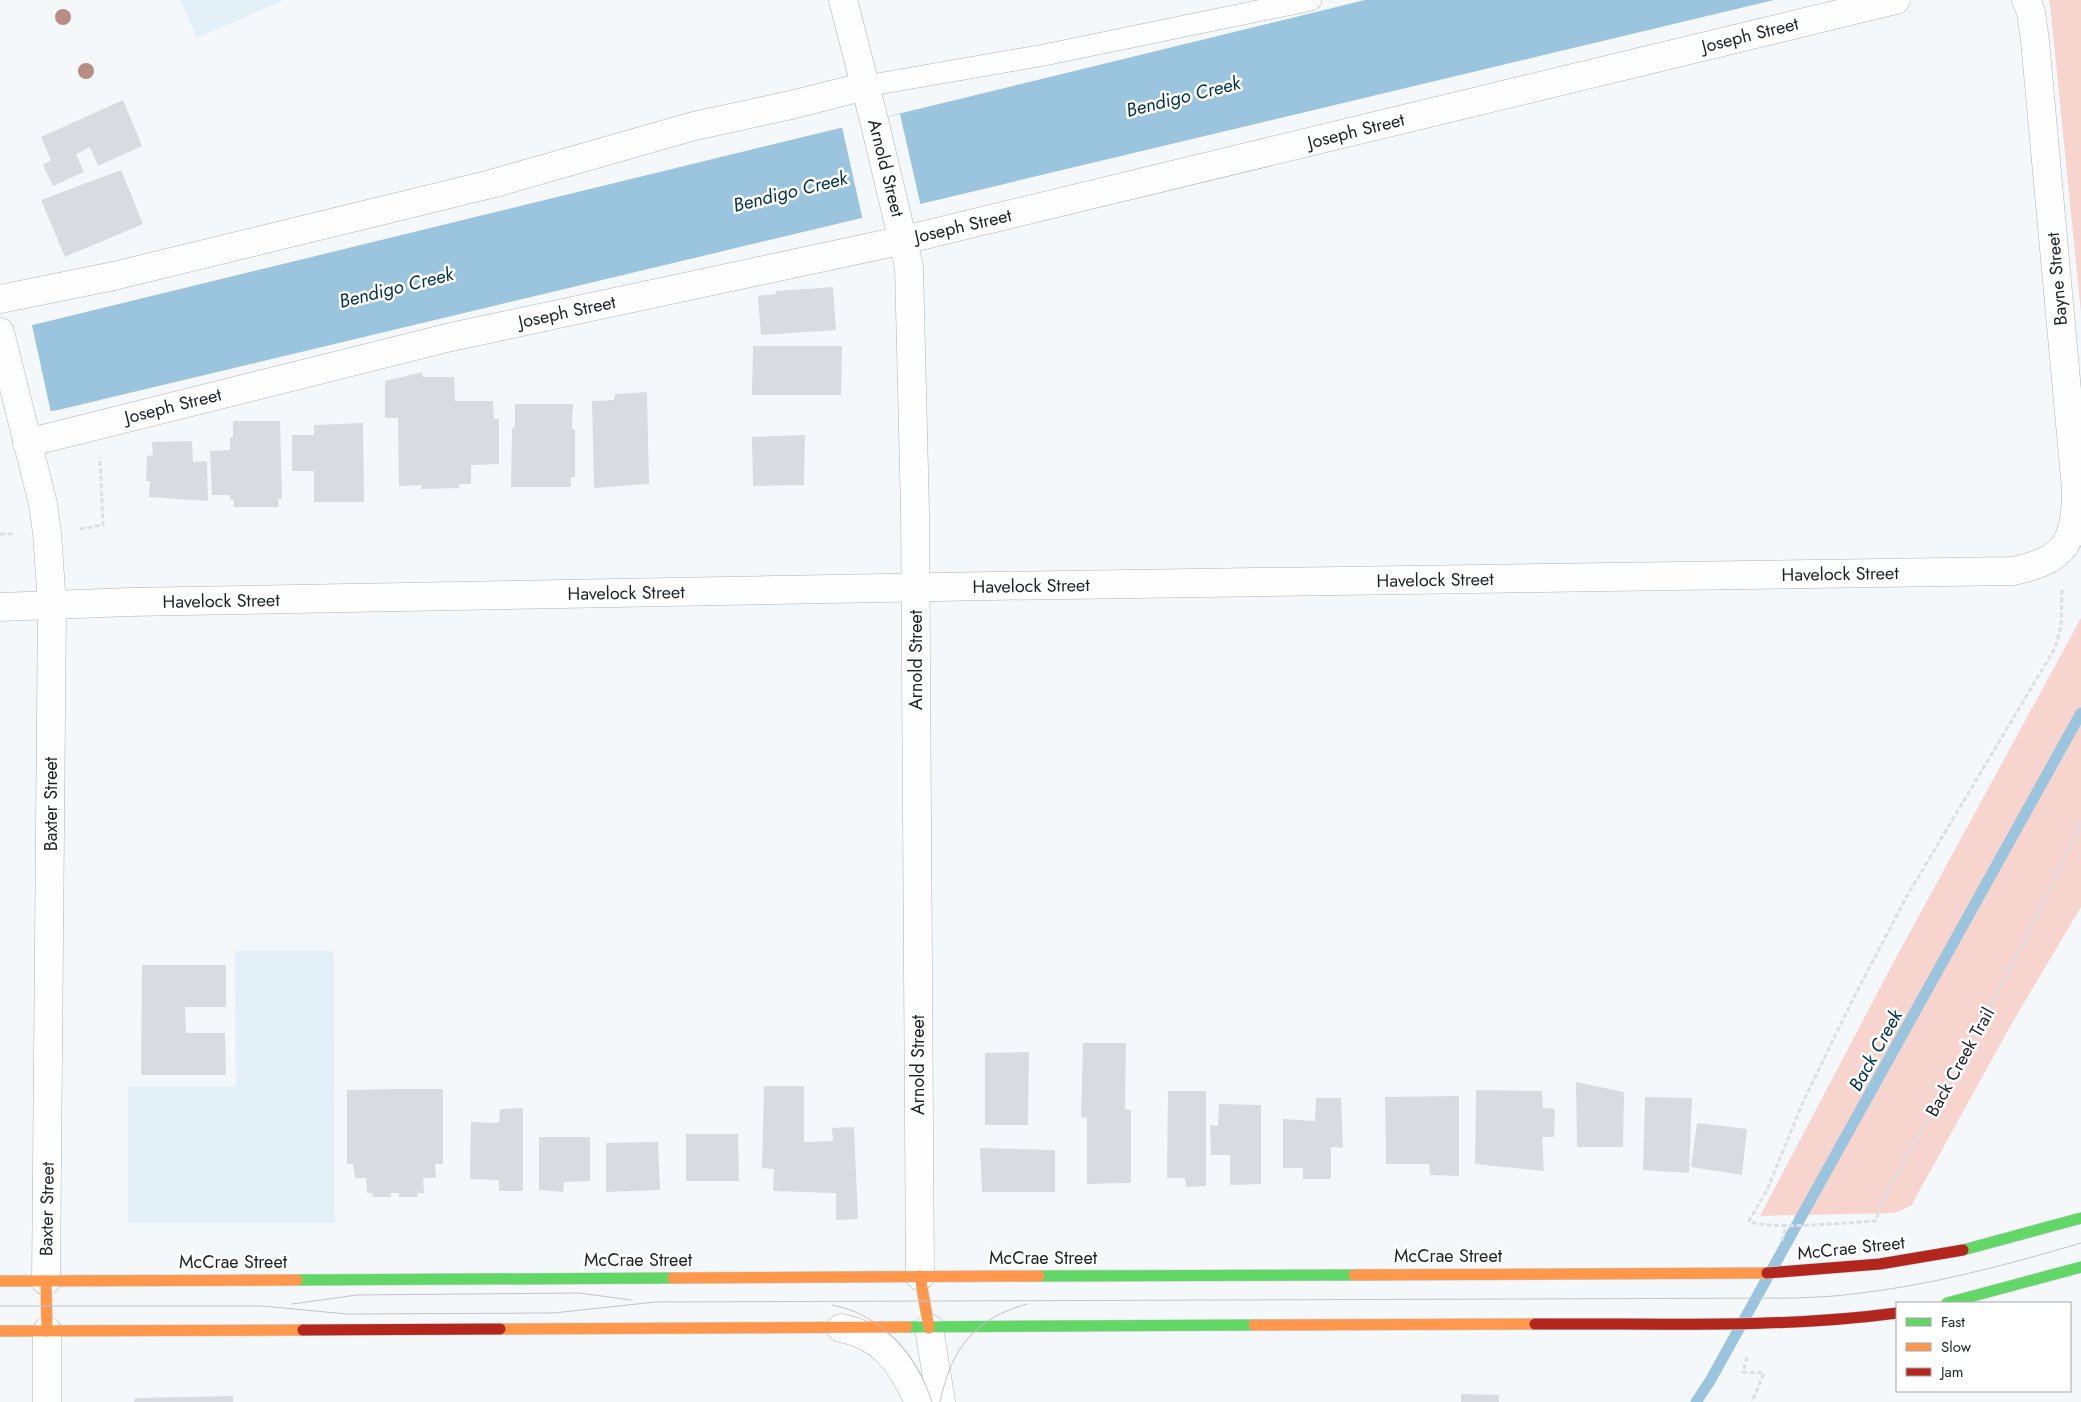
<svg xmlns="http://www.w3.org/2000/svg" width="2081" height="1402" font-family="Jost,sans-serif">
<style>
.built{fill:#e4f0f8}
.green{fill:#f7d5ce}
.water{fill:#9bc4de}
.pier{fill:#f5f8fb}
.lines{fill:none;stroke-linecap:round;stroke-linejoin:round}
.stream{stroke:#9bc4de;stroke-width:11}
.building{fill:#d8dce0}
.lane-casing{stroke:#aeb2b5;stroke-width:22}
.street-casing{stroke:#aeb2b5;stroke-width:29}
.fast-casing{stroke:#d2d5d6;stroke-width:12}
.slow-casing{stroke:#d2d5d6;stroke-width:12}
.jam-casing{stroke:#d2d5d6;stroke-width:12}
.path{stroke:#dedfe1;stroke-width:3;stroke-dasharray:5 2.5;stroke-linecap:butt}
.lane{stroke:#fefefe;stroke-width:21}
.street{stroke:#fefefe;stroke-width:28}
.fast{stroke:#63d668;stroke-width:11}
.slow{stroke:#ff974d;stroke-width:11}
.jam{stroke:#b3261e;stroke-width:11}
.tram{stroke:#c2c3c4;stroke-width:1}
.tree{fill:#b78e85}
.labels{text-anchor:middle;stroke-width:5;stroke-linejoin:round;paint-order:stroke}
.street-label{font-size:18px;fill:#1b2124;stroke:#fff}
.water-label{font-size:19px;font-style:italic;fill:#00314a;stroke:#fff}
</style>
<rect width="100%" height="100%" fill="#f5f8fb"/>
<g class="built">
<path d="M180,0H284L197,38Z"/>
<path d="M235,951H334L335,1223H128V1087H236Z"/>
</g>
<g class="green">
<path d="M2049,0H2081V313L2050,4Z"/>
<path d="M2081,618V907L2012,1023L1911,1206L1894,1213L1760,1216L1891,967Z"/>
</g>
<path class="water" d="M1365,0H1774L58,410L0,419V333Z"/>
<g class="pier">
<path d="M900,114L921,207L863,221L842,127Z"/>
<path d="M32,325L51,413L0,422V332Z"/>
</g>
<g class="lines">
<path class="stream" d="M1696,1402L1710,1381L2081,713"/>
</g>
<g class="building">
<path d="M123,100L142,146L98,166L90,147L76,154L84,172L53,186L43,165L51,160L41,137Z"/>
<path d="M121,170L143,224L65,257L41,200Z"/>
<path d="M833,287L836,330L761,335L758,296L776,294V291Z"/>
<path d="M753,346H842L841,395H752Z"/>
<path d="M422,372L423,377H454L455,401H493L494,419H499V464L471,465V484H460L459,488L421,489L422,485L399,486L398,418H385V381Z"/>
<path d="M647,392L649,484L594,488L592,401L614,400L615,394Z"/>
<path d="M515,404H573L572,429H575V477H571V487H511L512,428L515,427Z"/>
<path d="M233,421H280L282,499H278L279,507H233L234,500L230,499V495H212L210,451L230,450V438L233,437Z"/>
<path d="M363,423L364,502H314V471H292V435H314V425Z"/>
<path d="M805,435L804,485L753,486L752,437Z"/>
<path d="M192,441L193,462L207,461L208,501L149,497L150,481H146L147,456L153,455L152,442Z"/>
<path d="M142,965H226V1007H185L186,1033H225L226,1075H141Z"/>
<path d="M1083,1043H1126L1125,1109L1131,1110V1183L1087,1184V1118L1081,1117Z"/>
<path d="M1029,1052L1028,1125H985V1053Z"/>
<path d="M1576,1082L1624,1092L1623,1147H1577Z"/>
<path d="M764,1086H804V1142L833,1141L832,1128L854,1127L858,1219L836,1220V1193L773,1191L774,1169L762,1168Z"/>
<path d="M395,1089H443V1164H435L436,1178H423L424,1193H418L417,1197H399V1193H391V1197H373L372,1193H367L366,1178H355L353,1164H347V1090Z"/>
<path d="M1476,1090L1542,1091L1543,1108L1555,1109L1554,1137H1542L1544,1171L1475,1164Z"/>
<path d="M1168,1091H1206V1186L1186,1187L1185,1178H1167Z"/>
<path d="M1459,1096V1176L1430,1175L1429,1164H1386L1385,1097Z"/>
<path d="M1645,1097L1692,1098L1689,1173L1643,1170Z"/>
<path d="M1316,1098H1341L1343,1148L1331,1147V1179H1303V1168H1283V1119L1315,1121Z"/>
<path d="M1219,1104L1261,1105V1184L1230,1185V1155H1211L1210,1125L1218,1126Z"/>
<path d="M523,1108V1191H499V1180L470,1179L471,1122L499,1123L500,1109Z"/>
<path d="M1697,1123L1747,1129L1742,1175L1691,1167Z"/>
<path d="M686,1134H738L739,1181H686Z"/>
<path d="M539,1137H590V1181L564,1182L563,1192L539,1190Z"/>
<path d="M658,1142L660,1190L606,1192V1143Z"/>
<path d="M980,1148L1055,1150V1192H982Z"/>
<path d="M1461,1394L1499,1395V1402H1461Z"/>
<path d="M233,1396V1402H134L135,1398Z"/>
</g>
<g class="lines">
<g class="lane-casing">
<path id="lane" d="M866,86L1044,55L1311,0"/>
</g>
<g class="street-casing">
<g id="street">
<path d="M843,0L874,120L909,267L915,511L920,1276"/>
<path d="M0,299L114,276L491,184L694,126L791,105L866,86"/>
<path d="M0,332L43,504L47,533L52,604L46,1281"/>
<path d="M27,443L451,337L904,240L1896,0"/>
<path d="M0,607L129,602L991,586L2013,571C2066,560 2076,542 2076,489L2035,41L2031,12L2026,0"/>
<path d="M841,1328C885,1337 901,1364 919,1402"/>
<path d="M929,1328L941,1402"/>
<path d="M47,1331V1402"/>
</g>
</g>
<g class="fast-casing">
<g id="fast">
<path d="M1963,1250L2081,1218"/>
<path d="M1039,1276L1354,1275"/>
<path d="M297,1280L673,1278"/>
<path d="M1947,1303L2081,1267"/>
<path d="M907,1327L1254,1325"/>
</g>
</g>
<g class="slow-casing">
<g id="slow">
<path d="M1354,1275L1767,1273"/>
<path d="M920,1276L929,1328"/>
<path d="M673,1278L1039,1276"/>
<path d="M0,1281L297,1280"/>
<path d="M46,1281L47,1331"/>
<path d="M1254,1325L1535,1324"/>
<path d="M500,1329L907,1327"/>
<path d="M0,1331L303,1330"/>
</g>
</g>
<g class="jam-casing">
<g id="jam">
<path d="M1767,1273L1880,1264L1963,1250"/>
<path d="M1535,1324C1655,1323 1778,1329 1897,1313"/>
<path d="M303,1330L500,1329"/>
</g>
</g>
<g class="path">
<path d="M80,529L103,525L100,457"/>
<path d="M0,534H14"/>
<path d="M2062,590L2061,627L2055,648L1907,896L1853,999L1803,1102L1767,1190L1749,1221C1769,1231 1850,1222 1876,1221L1881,1203L1889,1189C1957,1068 2025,948 2081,822"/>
<path d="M1782,1241L1786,1225"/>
<path d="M1747,1357L1743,1372L1764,1373L1752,1402"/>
</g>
<use href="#lane" class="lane"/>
<use href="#street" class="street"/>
<use href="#fast" class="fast"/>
<use href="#slow" class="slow"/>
<use href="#jam" class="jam"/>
<g class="tram">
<path d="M292,1304L357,1295L579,1293L631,1300"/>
<path d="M832,1305C882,1314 917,1355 932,1402"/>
<path d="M0,1306H262L347,1314L553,1313L656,1302L1797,1298C1812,1297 1828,1297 1843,1295C1924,1287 2003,1266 2081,1243"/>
<path d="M940,1402C951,1350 973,1319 1027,1304"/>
</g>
</g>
<g class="tree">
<circle cx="63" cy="17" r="8"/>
<circle cx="86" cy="71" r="8"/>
</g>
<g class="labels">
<g class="street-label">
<text transform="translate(1750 35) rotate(-14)" y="6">Joseph Street</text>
<text transform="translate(1356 131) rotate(-14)" y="6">Joseph Street</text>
<text transform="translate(886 168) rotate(76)" y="6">Arnold Street</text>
<text transform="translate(963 226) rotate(-13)" y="6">Joseph Street</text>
<text transform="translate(2057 279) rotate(-95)" y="6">Bayne Street</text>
<text transform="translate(567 312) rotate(-12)" y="6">Joseph Street</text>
<text transform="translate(173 406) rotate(-14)" y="6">Joseph Street</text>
<text transform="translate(1840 574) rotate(-1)" y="6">Havelock Street</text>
<text transform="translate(1435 580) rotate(-1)" y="6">Havelock Street</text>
<text transform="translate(1031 586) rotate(-1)" y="6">Havelock Street</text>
<text transform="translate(626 593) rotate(-1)" y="6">Havelock Street</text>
<text transform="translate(221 601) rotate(-1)" y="6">Havelock Street</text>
<text transform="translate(916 660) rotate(-90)" y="6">Arnold Street</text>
<text transform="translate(51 804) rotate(-90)" y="6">Baxter Street</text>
<text transform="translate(1960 1062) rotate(-61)" y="6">Back Creek Trail</text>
<text transform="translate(918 1065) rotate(-90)" y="6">Arnold Street</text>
<text transform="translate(47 1209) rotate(-89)" y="6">Baxter Street</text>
<text transform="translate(1851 1248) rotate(-6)" y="6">McCrae Street</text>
<text x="1448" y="1262">McCrae Street</text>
<text x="1043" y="1264">McCrae Street</text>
<text x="638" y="1266">McCrae Street</text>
<text x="233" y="1268">McCrae Street</text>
</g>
<g class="water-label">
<text transform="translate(1183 96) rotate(-14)" y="7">Bendigo Creek</text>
<text transform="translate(790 191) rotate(-14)" y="7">Bendigo Creek</text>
<text transform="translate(396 287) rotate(-14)" y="7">Bendigo Creek</text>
<text transform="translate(1875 1050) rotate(-61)" y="7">Back Creek</text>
</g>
</g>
<rect x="1896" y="1302" width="175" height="90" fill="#ffffff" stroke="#a4a6a7"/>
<rect x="1906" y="1318" width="25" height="8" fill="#63d668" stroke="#a4a6a7"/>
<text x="1941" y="1327" font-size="15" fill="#1b2124">Fast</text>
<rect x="1906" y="1343" width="25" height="8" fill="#ff974d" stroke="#a4a6a7"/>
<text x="1941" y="1352" font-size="15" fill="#1b2124">Slow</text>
<rect x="1906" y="1368" width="25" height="8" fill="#b3261e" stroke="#a4a6a7"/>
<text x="1941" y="1377" font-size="15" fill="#1b2124">Jam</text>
</svg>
